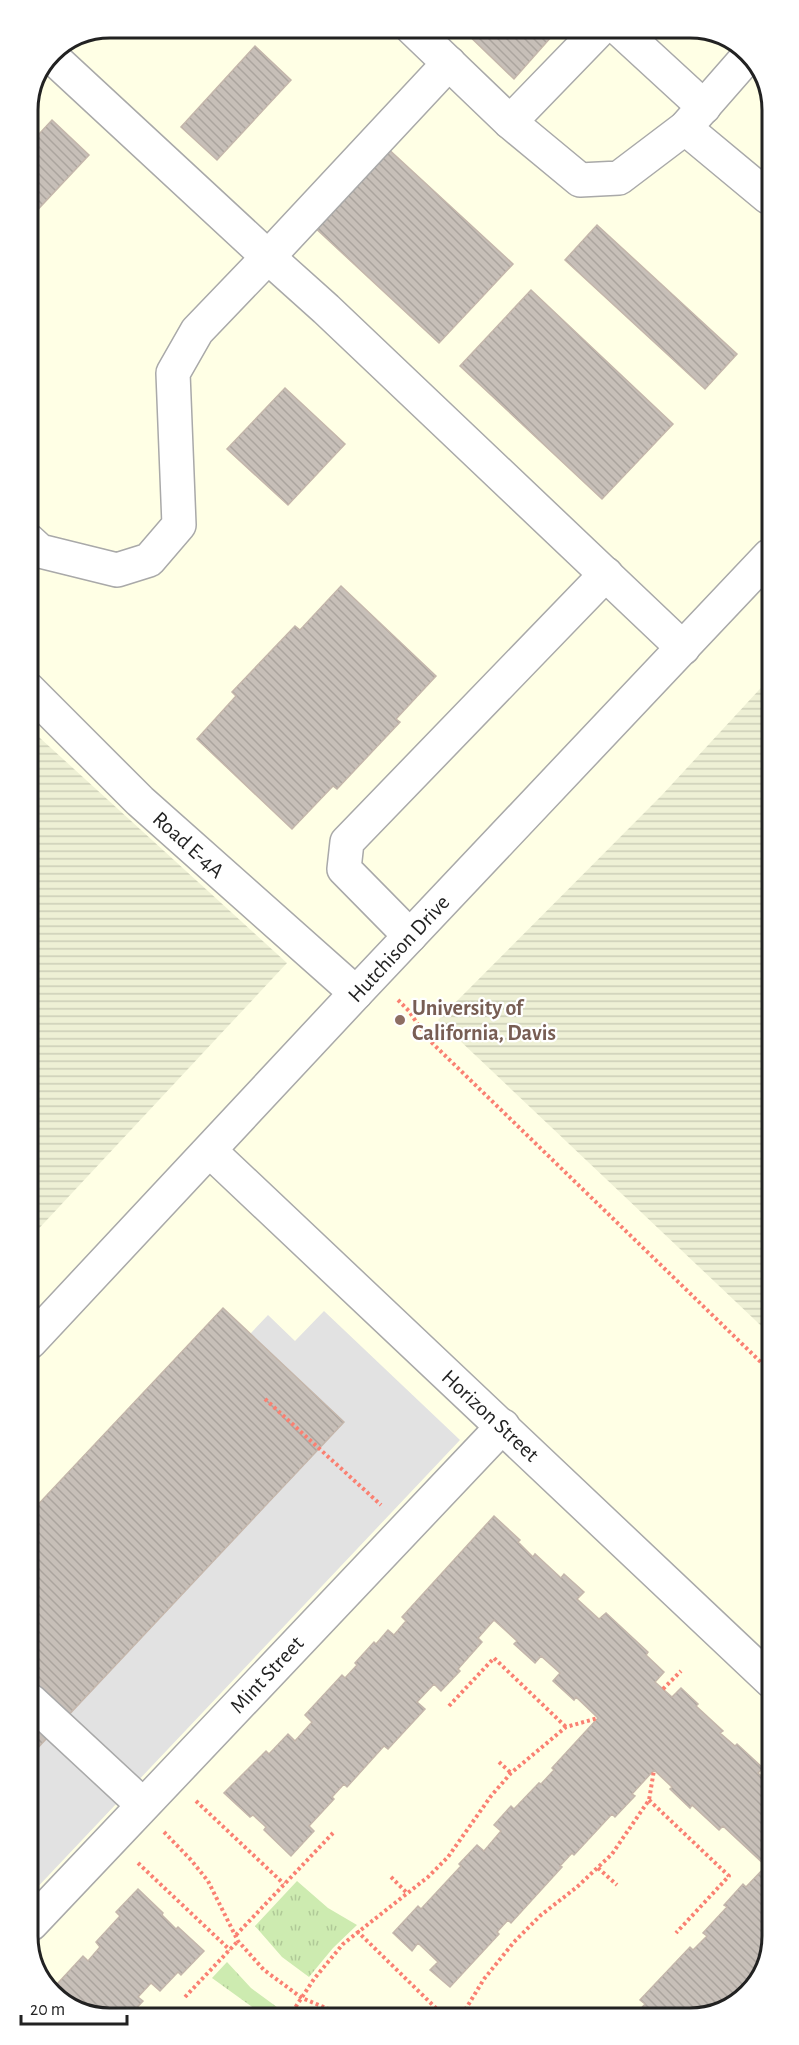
<svg xmlns="http://www.w3.org/2000/svg" width="799" height="2045" font-family="'Alegreya Sans',sans-serif">
<style>
.education{fill:#ffffe5}
.farmland{fill:url(#farmland-rules)}
.grass{fill:url(#grass-tufts)}
.parking{fill:#e2e2e2}
.building{fill:url(#building-back-hatch);stroke:#c4b6ab;stroke-width:1.5}
.lines{fill:none;stroke-linecap:round;stroke-linejoin:round}
.minor-casing{stroke:#a9a9a9;stroke-width:36}
.path{stroke:#fa8072;stroke-width:4;stroke-dasharray:3 3;stroke-linecap:butt}
.minor{stroke:#fff;stroke-width:33}
.education-dot{fill:#8d6e63;stroke:#fff;stroke-width:2}
.labels{text-anchor:middle;stroke-width:4.5;stroke-linejoin:round;paint-order:stroke}
.street-label{font-size:22px;fill:#222;stroke:#fff}
.education-label{font-size:22px;font-weight:bold;fill:#785e54;stroke:#fff;text-anchor:start}
.rim{fill:none;stroke:#222;stroke-width:3}
</style>
<defs>
<pattern id="farmland-rules" width="6" height="5" patternUnits="userSpaceOnUse" patternTransform="scale(1.5)"><rect width="6" height="5" fill="#eef0d5"/><path d="M0 2.5h6" fill="none" stroke="#ccceb7"/></pattern>
<pattern id="grass-tufts" width="24" height="20" patternUnits="userSpaceOnUse" patternTransform="scale(1.5)"><rect width="24" height="20" fill="#cdebb0"/><path d="M3 7l-1-3M5 7V3M7 7l1-3M15 17l-1-3M17 17v-4M19 17l1-3" fill="none" stroke="#b0c997"/></pattern>
<pattern id="building-back-hatch" width="6" height="6" patternUnits="userSpaceOnUse" patternTransform="scale(1.5)"><rect width="6" height="6" fill="#c7bfb8"/><path d="M-1 5l2 2M0 0l6 6M5-1l2 2" fill="none" stroke="#aba49e"/></pattern>
</defs>
<rect width="100%" height="100%" fill="#f2efe9"/>
<path class="education" d="M110,27H695L740,44L768,84L772,1935L755,1985L715,2014L104,2018L59,2001L31,1961L27,105L52,51Z"/>
<g class="farmland">
<path d="M769,679L771,1335L438,1020L662,795Z"/>
<path d="M29,728L287,963L30,1238Z"/>
</g>
<g class="grass">
<path d="M297,1881L328,1908L357,1925L333,1948L309,1977L282,1957L255,1926Z"/>
<path d="M227,1962L251,1988L285,2013L282,2017H266L212,1978Z"/>
</g>
<path class="parking" d="M324,1311L460,1440L31,1894L30,1566L268,1315L295,1341Z"/>
<g class="building">
<path d="M460,27H560L514,79Z"/>
<path d="M255,46L291,80L217,160L181,127Z"/>
<path d="M52,120L89,155L27,221V147Z"/>
<path d="M384,145L513,264L439,343L311,224Z"/>
<path d="M597,225L737,354L705,389L565,260Z"/>
<path d="M531,290L673,424L602,499L460,366Z"/>
<path d="M285,388L345,444L288,505L227,449Z"/>
<path d="M341,586L436,676L396,719L400,722L337,789L333,786L292,829L197,739L236,696L232,692L295,626L300,630Z"/>
<path d="M223,1308L344,1422L31,1755L30,1513Z"/>
<path d="M494,1516L520,1540L518,1542L533,1557L535,1554L561,1578L564,1574L584,1592L577,1599L599,1619L606,1613L648,1652L646,1655L664,1672L655,1682L672,1697L681,1688L698,1704L696,1706L723,1731L720,1733L735,1746L737,1744L763,1768L758,1773L772,1786V1935L755,1985L715,2014H636L645,2004L640,2000L690,1947L693,1950L707,1936L703,1933L727,1907L724,1905L743,1884L746,1887L766,1866L723,1826L719,1830L692,1805L690,1808L670,1789L672,1787L654,1770L632,1794L635,1796L615,1817L612,1814L574,1855L572,1853L560,1866L562,1867L511,1923L508,1920L497,1932L499,1934L450,1987L430,1970L438,1962L418,1943L412,1951L393,1933L418,1906L421,1909L461,1866L459,1864L477,1845L484,1851L501,1831L494,1825L511,1806L514,1809L539,1783L541,1784L554,1770L552,1768L598,1718L576,1697L574,1700L553,1681L560,1673L541,1656L535,1663L514,1644L517,1641L494,1620L478,1638L482,1642L458,1669L460,1671L441,1691L434,1684L417,1702L425,1709L388,1749L384,1746L347,1787L344,1784L332,1797L334,1799L309,1826L314,1831L291,1856L264,1830L266,1827L253,1815L250,1817L224,1793L266,1751L269,1754L288,1734L295,1741L312,1722L305,1715L342,1675L345,1678L357,1665L355,1663L374,1642L376,1644L388,1630L394,1635L406,1621L402,1617Z"/>
<path d="M138,1889L163,1913L162,1915L176,1929L178,1927L204,1951L181,1975L178,1972L160,1991L151,1983L138,1997L143,2001L127,2018H104L59,2001L54,1993L60,1986L57,1984L83,1956L88,1961L100,1947L96,1942L120,1916L116,1912Z"/>
</g>
<g class="lines">
<g class="minor-casing">
<g id="minor">
<path d="M411,27L510,122L580,180L619,178L685,128L748,56"/>
<path d="M617,27L704,107"/>
<path d="M50,55L268,257L449,63"/>
<path d="M510,122L602,27"/>
<path d="M685,128L768,197"/>
<path d="M28,540L40,551L117,570L149,560L179,525L173,373L197,331L268,257L326,309L683,648"/>
<path d="M28,689L140,801L356,993"/>
<path d="M410,936L344,869L347,842L606,574"/>
<path d="M210,1151L771,1681"/>
<path d="M30,1342L356,993L769,556"/>
<path d="M31,1701L143,1805"/>
<path d="M31,1924L503,1426"/>
</g>
</g>
<g class="path">
<path d="M398,1000L409,1011L427,1038L771,1372"/>
<path d="M265,1399L381,1505"/>
<path d="M663,1689L681,1671"/>
<path d="M449,1706L494,1658L566,1727"/>
<path d="M499,1762L511,1773"/>
<path d="M649,1800L729,1876L676,1933"/>
<path d="M196,1801L284,1884"/>
<path d="M164,1832L191,1860L208,1881L238,1941L264,1970L302,1998L345,2016"/>
<path d="M138,1863L230,1950"/>
<path d="M598,1868L617,1885"/>
<path d="M391,1877L408,1894"/>
<path d="M357,1931L444,2016"/>
<path d="M236,1935L333,1833"/>
<path d="M185,1997L238,1941"/>
<path d="M462,2015L484,1979L514,1942L541,1915L577,1887L612,1854L649,1800L654,1770"/>
<path d="M289,2017L314,1979L343,1944L428,1877L448,1857L491,1796L511,1773L566,1727L598,1718"/>
</g>
<use href="#minor" class="minor"/>
</g>
<circle class="education-dot" cx="400" cy="1020" r="6"/>
<g class="labels">
<g class="street-label">
<text transform="translate(189 844) rotate(42)" y="8">Road E-4A</text>
<text transform="translate(398 948) rotate(-47)" y="8">Hutchison Drive</text>
<text transform="translate(491 1415) rotate(43)" y="8">Horizon Street</text>
<text transform="translate(266 1674) rotate(-47)" y="8">Mint Street</text>
</g>
<g class="education-label">
<text x="412" y="1015">University of<tspan x="412" dy="25">California, Davis</tspan></text>
</g>
</g>
<path d="M0 0H799V2045H0ZM110 38H690A72 72 0 0 1 762 110V1936A72 72 0 0 1 690 2008H110A72 72 0 0 1 38 1936V110A72 72 0 0 1 110 38Z" fill="#fff" fill-rule="evenodd"/>
<path class="rim" d="M110 38H690A72 72 0 0 1 762 110V1936A72 72 0 0 1 690 2008H110A72 72 0 0 1 38 1936V110A72 72 0 0 1 110 38Z"/>
<path d="M21 2015v9h106v-9" fill="none" stroke="#222222" stroke-width="3"/>
<text x="30" y="2015" font-size="18" fill="#222222" stroke="#ffffff" stroke-width="4.5" paint-order="stroke">20 m</text>
</svg>
